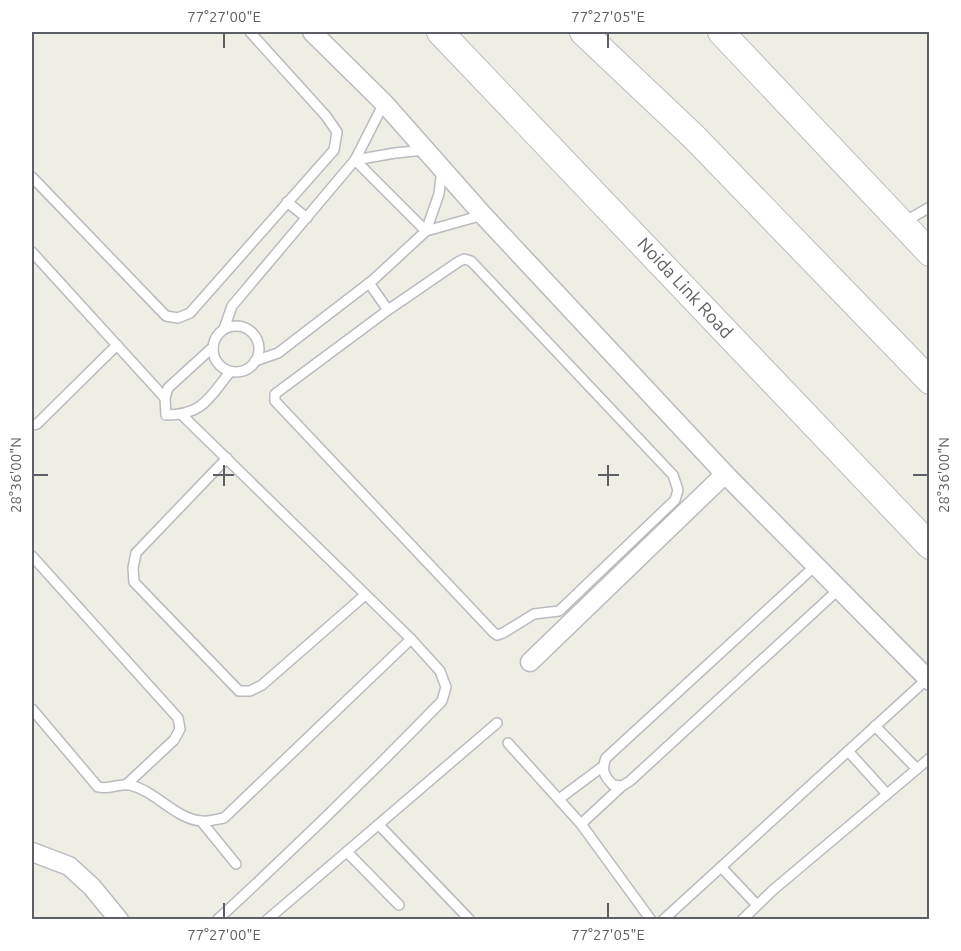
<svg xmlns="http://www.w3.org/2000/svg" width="961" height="951" font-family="Ubuntu,sans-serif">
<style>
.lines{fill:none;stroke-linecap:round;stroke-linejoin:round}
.lane-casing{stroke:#b9bbc1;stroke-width:12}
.street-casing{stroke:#b9bbc1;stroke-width:21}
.secondary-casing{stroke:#b9bcc3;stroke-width:28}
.lane{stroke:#fff;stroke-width:9}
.street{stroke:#fff;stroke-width:18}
.secondary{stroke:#fff;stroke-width:26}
.ticks{fill:none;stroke:#5c5f65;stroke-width:2}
.labels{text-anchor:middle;stroke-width:5;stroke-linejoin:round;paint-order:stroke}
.street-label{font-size:18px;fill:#5c5f65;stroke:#fff}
.neatline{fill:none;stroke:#5c5f65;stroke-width:2}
.ticks-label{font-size:15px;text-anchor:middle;fill:#5c5f65}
</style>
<rect width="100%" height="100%" fill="#efeee4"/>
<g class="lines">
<g class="lane-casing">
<g id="lane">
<path d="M355,160L426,231L439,194L442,168"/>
<path d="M355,160L395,153L425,150"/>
<path d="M32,177L166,316L178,318L190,313L334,150L337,132L326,116L250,32"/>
<path d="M287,202L307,218"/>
<path d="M904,222L930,207"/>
<path d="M32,252L165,398"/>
<path d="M369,283L388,310L275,394V401L494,633L497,635L503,633L534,614L559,611L675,500L678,490L673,475L471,261L464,259L458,262L388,310"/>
<circle cx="236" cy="349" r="23"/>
<path d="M224,329L232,306L355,160L384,103"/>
<path d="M213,347L168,388L165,398L166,415C203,415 209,398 230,372"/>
<path d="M255,361L278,353L373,280L426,231L483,215"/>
<path d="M182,415L411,639L440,671L446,687L442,701C369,776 294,849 217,920"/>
<path d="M32,425L37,424L117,345"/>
<path d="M227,458L136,553L133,568L134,582L239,691H250L262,685L365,595"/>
<path d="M32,556L178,718L180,729L174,740L127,784"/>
<path d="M815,566L606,758C601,770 604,776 613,785L622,786L630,781L838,590"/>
<path d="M32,709L98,787C109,790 120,783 130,785C156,791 174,818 201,821C208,822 217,819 224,818L411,639"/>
<path d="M875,726L917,769"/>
<path d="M508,743L581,824L651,920"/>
<path d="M848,751L887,794"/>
<path d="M559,799L602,767"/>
<path d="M201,821L236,864"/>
<path d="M581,824L622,786"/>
<path d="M379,825L470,920"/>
<path d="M347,852L399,905"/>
<path d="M721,867L757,905"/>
<path d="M267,920L497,723"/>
<path d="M663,920L927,679"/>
<path d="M742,920L773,890L930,758"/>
</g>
</g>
<g class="street-casing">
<g id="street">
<path d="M312,32L384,103L483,215L725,474L930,681"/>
<path d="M530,662L725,474"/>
<path d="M32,852L69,866L92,887L119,920"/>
</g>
</g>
<g class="secondary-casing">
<g id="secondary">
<path d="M440,32L930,546"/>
<path d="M583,32L694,137L930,381"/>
<path d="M721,32L930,253"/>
</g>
</g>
<use href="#lane" class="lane"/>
<use href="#street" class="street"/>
<use href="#secondary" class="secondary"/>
</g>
<path class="ticks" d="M224,33V48M608,33V48M224,465V486M608,465V486M33,475H48M213,475H234M598,475H619M913,475H928M224,903V918M608,903V918"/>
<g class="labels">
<g class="street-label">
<text transform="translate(685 288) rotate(47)" y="6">Noida Link Road</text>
</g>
</g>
<rect width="961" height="951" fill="none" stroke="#ffffff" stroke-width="66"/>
<rect x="33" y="33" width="895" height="885" class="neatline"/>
<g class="ticks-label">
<text x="224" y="22">77°27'00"E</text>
<text x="608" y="22">77°27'05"E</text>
<text transform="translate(16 475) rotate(-90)" y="5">28°36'00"N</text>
<text transform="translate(944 475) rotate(-90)" y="5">28°36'00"N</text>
<text x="224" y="940">77°27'00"E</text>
<text x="608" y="940">77°27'05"E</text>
</g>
</svg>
